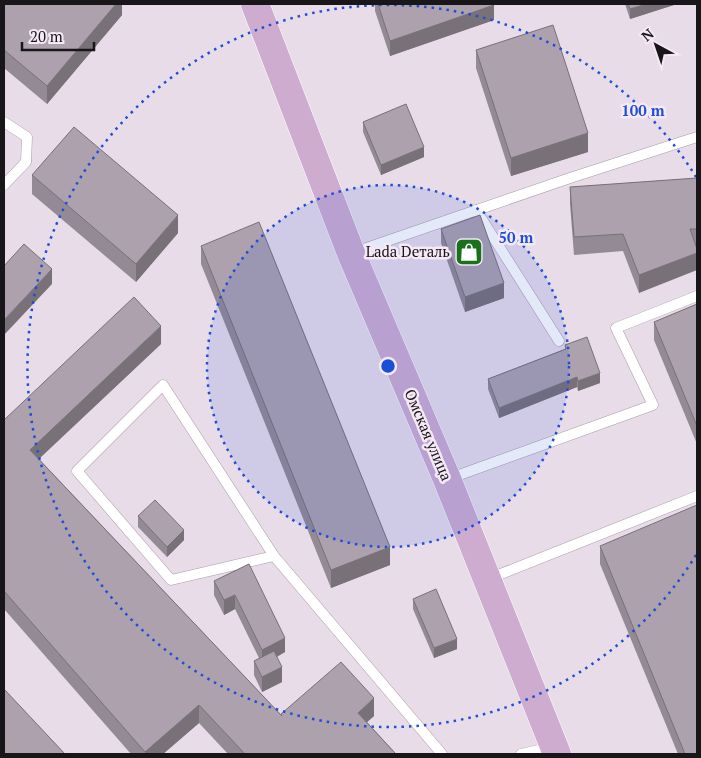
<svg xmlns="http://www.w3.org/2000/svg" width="701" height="758" font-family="'PT Serif',serif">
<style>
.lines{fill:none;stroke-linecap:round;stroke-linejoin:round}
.service-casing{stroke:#a69ca7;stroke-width:11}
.primary-casing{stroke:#fff;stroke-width:29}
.service{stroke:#fff;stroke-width:10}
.primary{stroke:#cdacd0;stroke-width:28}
.wall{fill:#948a94}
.shaded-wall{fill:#787178}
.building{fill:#aca1ac;stroke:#787178}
.ring{fill:none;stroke:#1d4ed8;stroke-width:2.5;stroke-dasharray:2.5 5}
.labels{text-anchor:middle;stroke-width:5;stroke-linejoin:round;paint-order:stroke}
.poi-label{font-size:15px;fill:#19161a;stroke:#f4e9f5;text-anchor:end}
.street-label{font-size:15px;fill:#19161a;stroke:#f4e9f5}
.centre{fill:#1d4ed8;stroke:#f4e9f5;stroke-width:2.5}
.ring-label{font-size:15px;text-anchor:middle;font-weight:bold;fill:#1d4ed8;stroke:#f4e9f5;stroke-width:5;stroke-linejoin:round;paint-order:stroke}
</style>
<rect width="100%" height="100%" fill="#e7dce8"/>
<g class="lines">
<g class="service-casing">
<g id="service">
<path d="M4,122L27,137L26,162L4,185"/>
<path d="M476,210L559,341"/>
<path d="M352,253L570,178L697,137"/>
<path d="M448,479L653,405L616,328L697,296"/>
<path d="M274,556L171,580L77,471L163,385L274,556L442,754"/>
<path d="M488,579L697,496"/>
<path d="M521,754L553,747"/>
</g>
</g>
<g class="primary-casing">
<path id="primary" d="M255,4L351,253L447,479L557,754"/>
</g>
<use href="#service" class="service"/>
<use href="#primary" class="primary"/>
</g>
<g class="wall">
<path d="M4,4H122V15L47,104L4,68Z"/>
<path d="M375,4H494V20L390,56L375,11Z"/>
<path d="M625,4H677L630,19Z"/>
<path d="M476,50L588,152L511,176L476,68Z"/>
<path d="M363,122L424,157L381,175L363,132Z"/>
<path d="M32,175L178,233L136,282L32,194Z"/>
<path d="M697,178V246L639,293L623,251L574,255L570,204V187Z"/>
<path d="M441,229L504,298L465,312L441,243Z"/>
<path d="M201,246L390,565L331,588L201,264Z"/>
<path d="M697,304V444L654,340V322Z"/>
<path d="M161,344L39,459L281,715L374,716L367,722L396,754H228L199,723L163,754H131L4,609V420Z"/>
<path d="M565,345L600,383L578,391L577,387L499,418L488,389V379L565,349Z"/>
<path d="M138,516L184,540L167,557L138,527Z"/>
<path d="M600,546L697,754H678L600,564Z"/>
<path d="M249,564L285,652L277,657L282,682L262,692L254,675V661L259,658L235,609L224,615L214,595V581Z"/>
<path d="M413,599L457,649L434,658L413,609Z"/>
</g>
<g class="shaded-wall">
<path d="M116,4H122V15L47,104V86Z"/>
<path d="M647,4H677L630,19V9Z"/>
<path d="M494,5V20L390,56V41Z"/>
<path d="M588,133V152L511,176V158Z"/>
<path d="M424,147V157L381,175V165Z"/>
<path d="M178,215V233L136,282V264Z"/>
<path d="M697,253V270L639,293V275Z"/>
<path d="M52,269V284L4,335V320Z"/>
<path d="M504,283V298L465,312V297Z"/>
<path d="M161,326V344L30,467V450Z"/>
<path d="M600,373V383L578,391V381Z"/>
<path d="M577,377V387L499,418V408Z"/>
<path d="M184,530V540L167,557V547Z"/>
<path d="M390,547V565L331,588V570Z"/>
<path d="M235,595V609L224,615V600Z"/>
<path d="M285,638V652L262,664V650Z"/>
<path d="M457,639V649L434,658V648Z"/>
<path d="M282,667V682L262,692V677Z"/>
<path d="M374,698V716L358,730V713Z"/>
<path d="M199,705V723L163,754H145V752Z"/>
</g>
<g class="building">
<path d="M4,4H116L47,86L4,50Z"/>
<path d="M378,4H494V5L390,41Z"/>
<path d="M628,4H647L630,9Z"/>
<path d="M553,25L588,133L511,158L476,50Z"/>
<path d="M406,104L424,147L381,165L363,122Z"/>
<path d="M74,127L178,215L136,264L32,175Z"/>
<path d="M697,178V229H690L697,249V253L639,275L623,234L574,237L570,187Z"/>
<path d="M480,215L504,283L465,297L441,229Z"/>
<path d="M259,222L390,547L331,570L201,246Z"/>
<path d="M24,244L52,269L4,320V266Z"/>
<path d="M134,297L161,326L30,450L282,716L281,714L341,662L374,698L358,713L396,754H245L199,705L145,752L4,591V420Z"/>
<path d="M697,304V426L654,322Z"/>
<path d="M587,337L600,373L578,381L577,377L499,408L488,379L566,349L565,345Z"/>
<path d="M155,500L184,530L167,547L138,516Z"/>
<path d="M697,505V754H685L600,546Z"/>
<path d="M249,564L285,638L262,650L235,595L224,600L214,581Z"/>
<path d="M436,589L457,639L434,648L413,599Z"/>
<path d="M274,651L282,667L262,677L254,661Z"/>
<path d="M4,689L65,754H4Z"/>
</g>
<circle cx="388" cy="366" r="181" fill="#1d4ed8" fill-opacity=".12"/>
<g class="ring">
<circle cx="388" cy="366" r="181"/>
<path d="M696 555A361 361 0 1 1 696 177"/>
</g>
<defs>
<g id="shop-square" transform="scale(1.4375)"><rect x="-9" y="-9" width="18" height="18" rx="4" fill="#19711c" stroke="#f4e9f5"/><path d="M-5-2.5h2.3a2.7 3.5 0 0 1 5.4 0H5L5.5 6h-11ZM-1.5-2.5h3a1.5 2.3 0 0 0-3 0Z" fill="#fff"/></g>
</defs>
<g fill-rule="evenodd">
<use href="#shop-square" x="469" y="252"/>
</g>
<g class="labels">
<g class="poi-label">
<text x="450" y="257">Lada Dеталь</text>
</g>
<g class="street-label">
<text transform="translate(428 435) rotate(67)" y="5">Омская улица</text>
</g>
</g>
<circle cx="388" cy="366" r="8" class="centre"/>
<g class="ring-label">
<text x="643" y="116">100 m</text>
<text x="516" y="243">50 m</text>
</g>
<rect width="701" height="758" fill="none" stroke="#19161a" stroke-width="10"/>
<g transform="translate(656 45) rotate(320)" stroke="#f4e9f5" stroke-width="4" paint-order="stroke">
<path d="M0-4L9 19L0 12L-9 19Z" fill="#19161a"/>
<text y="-8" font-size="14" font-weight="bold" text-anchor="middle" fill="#19161a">N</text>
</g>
<path d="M22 42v8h72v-8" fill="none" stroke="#19161a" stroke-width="2.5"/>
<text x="30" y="42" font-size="15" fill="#19161a" stroke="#f4e9f5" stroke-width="4" paint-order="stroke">20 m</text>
</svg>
